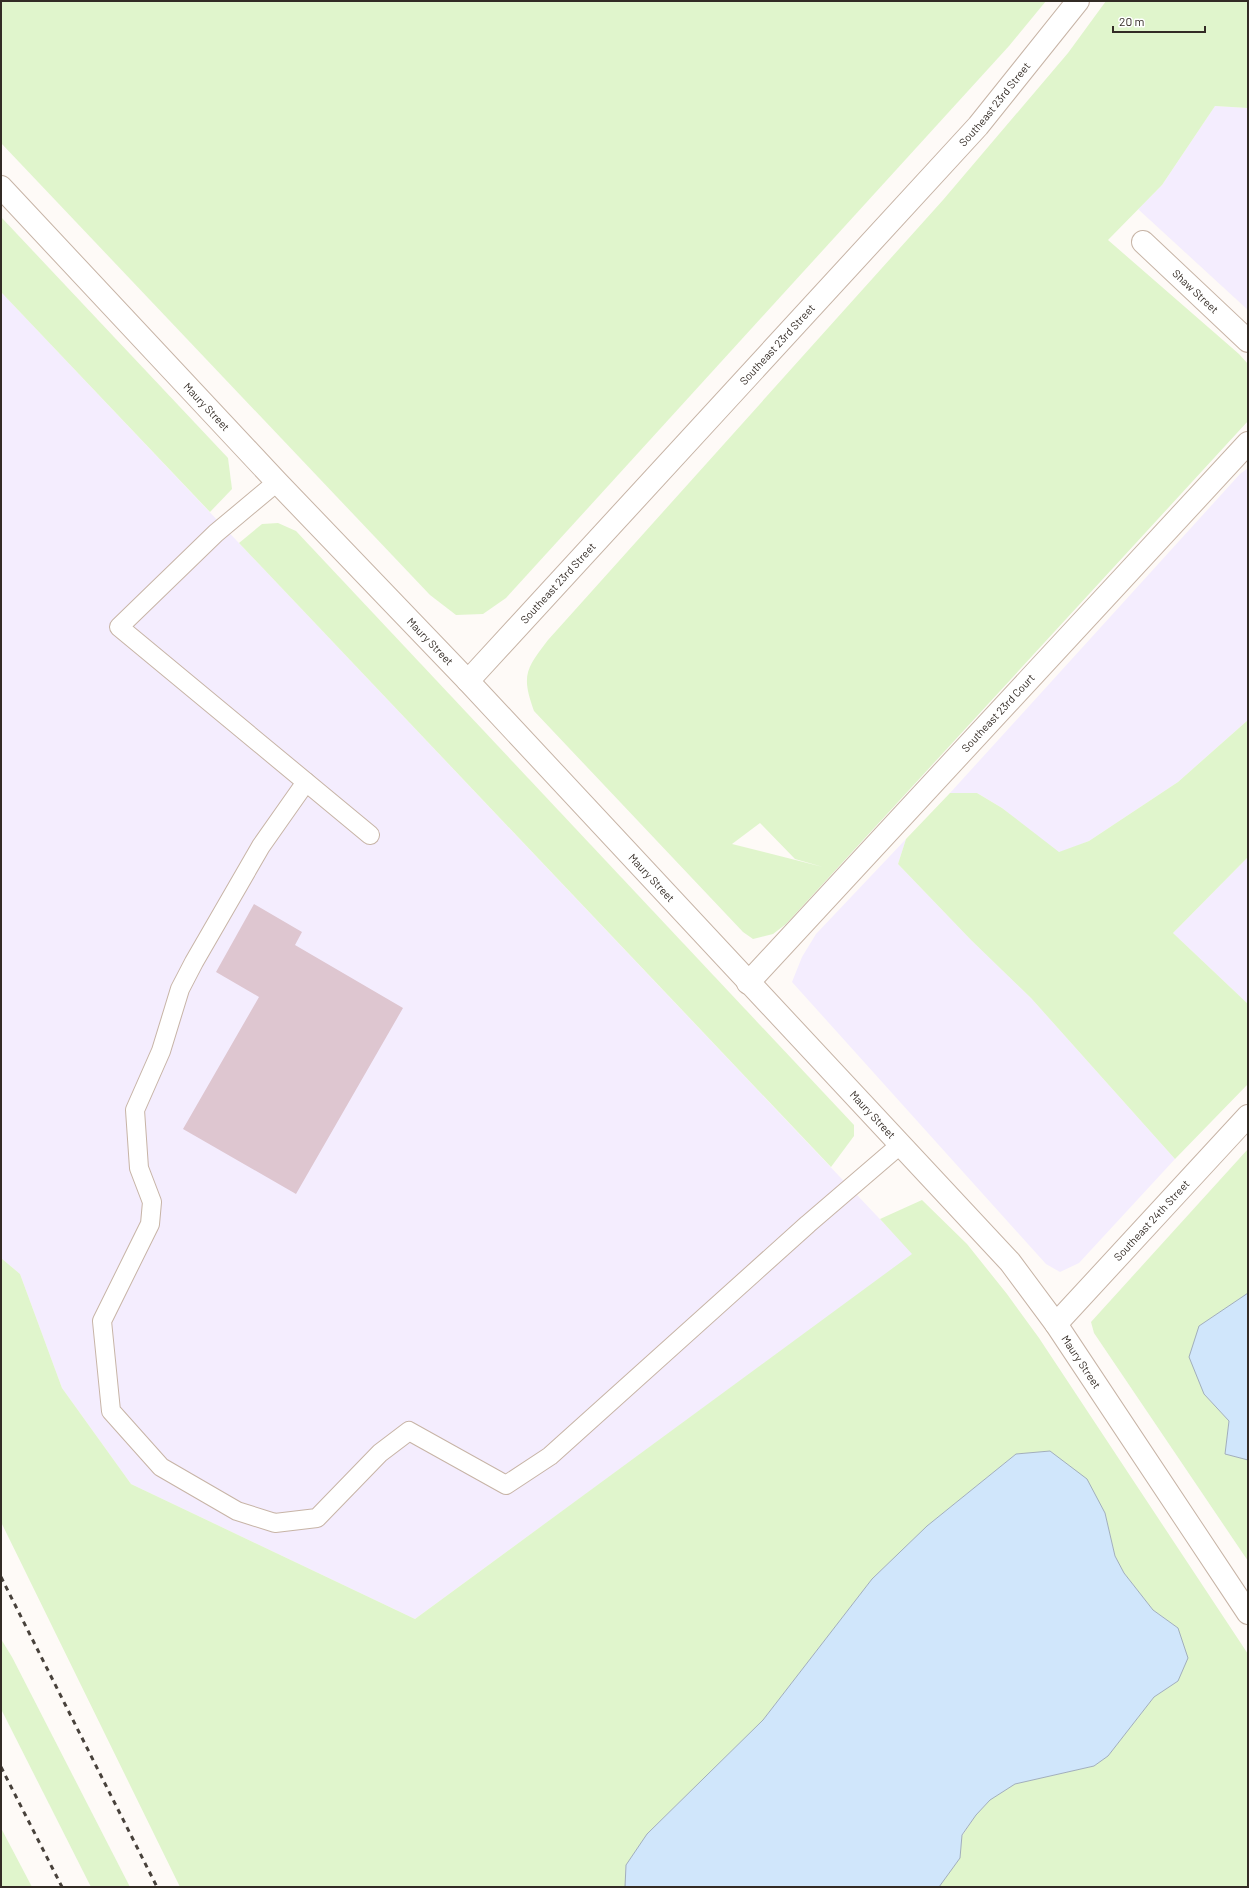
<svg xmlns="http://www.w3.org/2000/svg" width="1249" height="1888" font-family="Barlow,sans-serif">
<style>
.industrial{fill:#f4edfe}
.green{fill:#e0f5cc;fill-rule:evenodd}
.water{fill:#d0e6fb;stroke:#a1aebb}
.building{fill:#dec6d0}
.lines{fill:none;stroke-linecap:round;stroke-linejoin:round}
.lane-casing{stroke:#c7b4a6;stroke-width:20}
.street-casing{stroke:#c7b4a6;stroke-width:24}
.secondary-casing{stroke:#c7b4a6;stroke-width:24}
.lane{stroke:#fff;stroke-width:18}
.street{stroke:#fff;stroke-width:22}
.secondary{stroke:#fff;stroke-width:22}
.rail{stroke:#48413b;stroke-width:3;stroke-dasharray:5 5;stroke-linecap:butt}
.labels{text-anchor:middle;stroke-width:3.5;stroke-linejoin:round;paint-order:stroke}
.street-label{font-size:11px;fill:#332b25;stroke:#fff}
</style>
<rect width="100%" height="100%" fill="#fefaf7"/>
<g class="industrial">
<path d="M1215,106L1248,108V310L1138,209L1162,185Z"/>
<path d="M1,292L913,1254L415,1619L131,1484L62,1388L20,1274L1,1258Z"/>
<path d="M1248,468V720L1178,782L1089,841L1059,853L1002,808L977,793H950L1240,474Z"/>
<path d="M906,839L898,864L971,940L1031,998L1175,1159L1079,1263L1060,1272L1046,1264L792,982L802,957L816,934Z"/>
<path d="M1248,857V1004L1173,933Z"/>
</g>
<g class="green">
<path d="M1,1H1046L1009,46L506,598L483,614L456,615L430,595L1,143Z"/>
<path d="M1106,1H1248V108L1215,106L1162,185L1108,240L1239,354L1248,364V421L786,924L773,934L753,939L743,932L534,711C521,675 526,669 548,640L943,200L1068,53ZM760,823L795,859L823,867L732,844Z"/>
<path d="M1,217L228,458L232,489L210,512L1,292Z"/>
<path d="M278,523L296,531L854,1125V1136L831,1167L239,543L262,524Z"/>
<path d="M1248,720V857L1173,933L1248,1004V1084L1175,1159L1031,998L971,940L898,864L906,839L950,793H977L1002,808L1059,852L1089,841L1178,782Z"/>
<path d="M1248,1149V1293L1199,1326L1204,1394L1229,1421L1225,1454L1248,1460V1561L1094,1333L1091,1322Z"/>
<path d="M922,1200L967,1244L1007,1294L1039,1338L1248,1654V1887H939L960,1858L962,1836L976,1815L990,1800L1015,1784L1094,1766L1108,1756L1154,1697L1178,1681V1628L1153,1610L1124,1573L1115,1556L1105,1513L1050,1451L1016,1454L927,1526L872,1579L763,1720L647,1834L626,1865L625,1887H180L1,1522V1258L20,1274L62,1388L131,1484L415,1619L912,1254L880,1219Z"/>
<path d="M1,1639L12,1657L130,1887H91L1,1709Z"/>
<path d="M1,1828L32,1887H1Z"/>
</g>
<g class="water">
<path d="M1248,1293V1460L1225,1454L1229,1421L1204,1394L1189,1357L1199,1326Z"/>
<path d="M1050,1451L1087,1479L1105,1513L1115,1556L1124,1573L1153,1610L1178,1628L1188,1658L1178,1681L1154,1697L1108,1756L1094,1766L1015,1784L990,1800L976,1815L962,1835L960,1858L939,1887H625L626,1865L647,1834L763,1720L872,1579L927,1526L1016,1454Z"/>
</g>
<path class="building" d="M254,904L302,932L295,945L403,1008L296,1194L183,1129L259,997L216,972Z"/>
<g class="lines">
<g class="lane-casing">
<g id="lane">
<path d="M277,482L216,533L119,627L370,835"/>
<path d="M306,782L261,846L194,962L180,989L161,1051L135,1110L139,1168L152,1202L150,1224L102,1321L111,1411L161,1467L237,1511L275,1523L317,1518L380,1453L409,1431L506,1485L550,1456L808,1224L900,1145"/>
</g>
</g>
<g class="street-casing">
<g id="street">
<path id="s1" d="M1143,242L1248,341"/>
<path id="s2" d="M748,983L1248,443"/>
<path id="s3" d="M1056,1324L1248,1116"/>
</g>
</g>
<g class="secondary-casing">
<g id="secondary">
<path id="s4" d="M1,187L277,482L468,681L1010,1262L1056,1324L1248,1613"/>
<path id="s5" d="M468,681L978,126L1078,1"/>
</g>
</g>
<use href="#lane" class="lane"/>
<use href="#street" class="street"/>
<use href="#secondary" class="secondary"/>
<g class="rail">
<path d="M1,1577L157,1887"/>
<path d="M1,1767L62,1887"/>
</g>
</g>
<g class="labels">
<g class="street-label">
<text dy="4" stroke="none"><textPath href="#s5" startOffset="781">Southeast 23rd Street</textPath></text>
<text dy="4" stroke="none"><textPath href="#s1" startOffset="72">Shaw Street</textPath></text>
<text dy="4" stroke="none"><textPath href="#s5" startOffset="457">Southeast 23rd Street</textPath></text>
<text dy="4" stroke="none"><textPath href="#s4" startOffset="301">Maury Street</textPath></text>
<text dy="4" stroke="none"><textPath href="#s5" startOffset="133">Southeast 23rd Street</textPath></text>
<text dy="4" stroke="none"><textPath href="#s4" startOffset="625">Maury Street</textPath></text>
<text dy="4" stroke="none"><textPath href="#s2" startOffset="368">Southeast 23rd Court</textPath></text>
<text dy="4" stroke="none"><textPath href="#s4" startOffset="949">Maury Street</textPath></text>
<text dy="4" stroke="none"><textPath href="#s4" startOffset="1273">Maury Street</textPath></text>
<text dy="4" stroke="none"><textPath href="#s3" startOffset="141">Southeast 24th Street</textPath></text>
<text dy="4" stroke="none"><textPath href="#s4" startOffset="1597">Maury Street</textPath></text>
</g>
</g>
<rect width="1249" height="1888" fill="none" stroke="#332b25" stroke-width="4"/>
<path d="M1113 26v6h92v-6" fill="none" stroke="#332b25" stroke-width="2"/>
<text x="1119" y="26" font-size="12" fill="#332b25" stroke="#ffffff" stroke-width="3" paint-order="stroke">20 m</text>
</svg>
